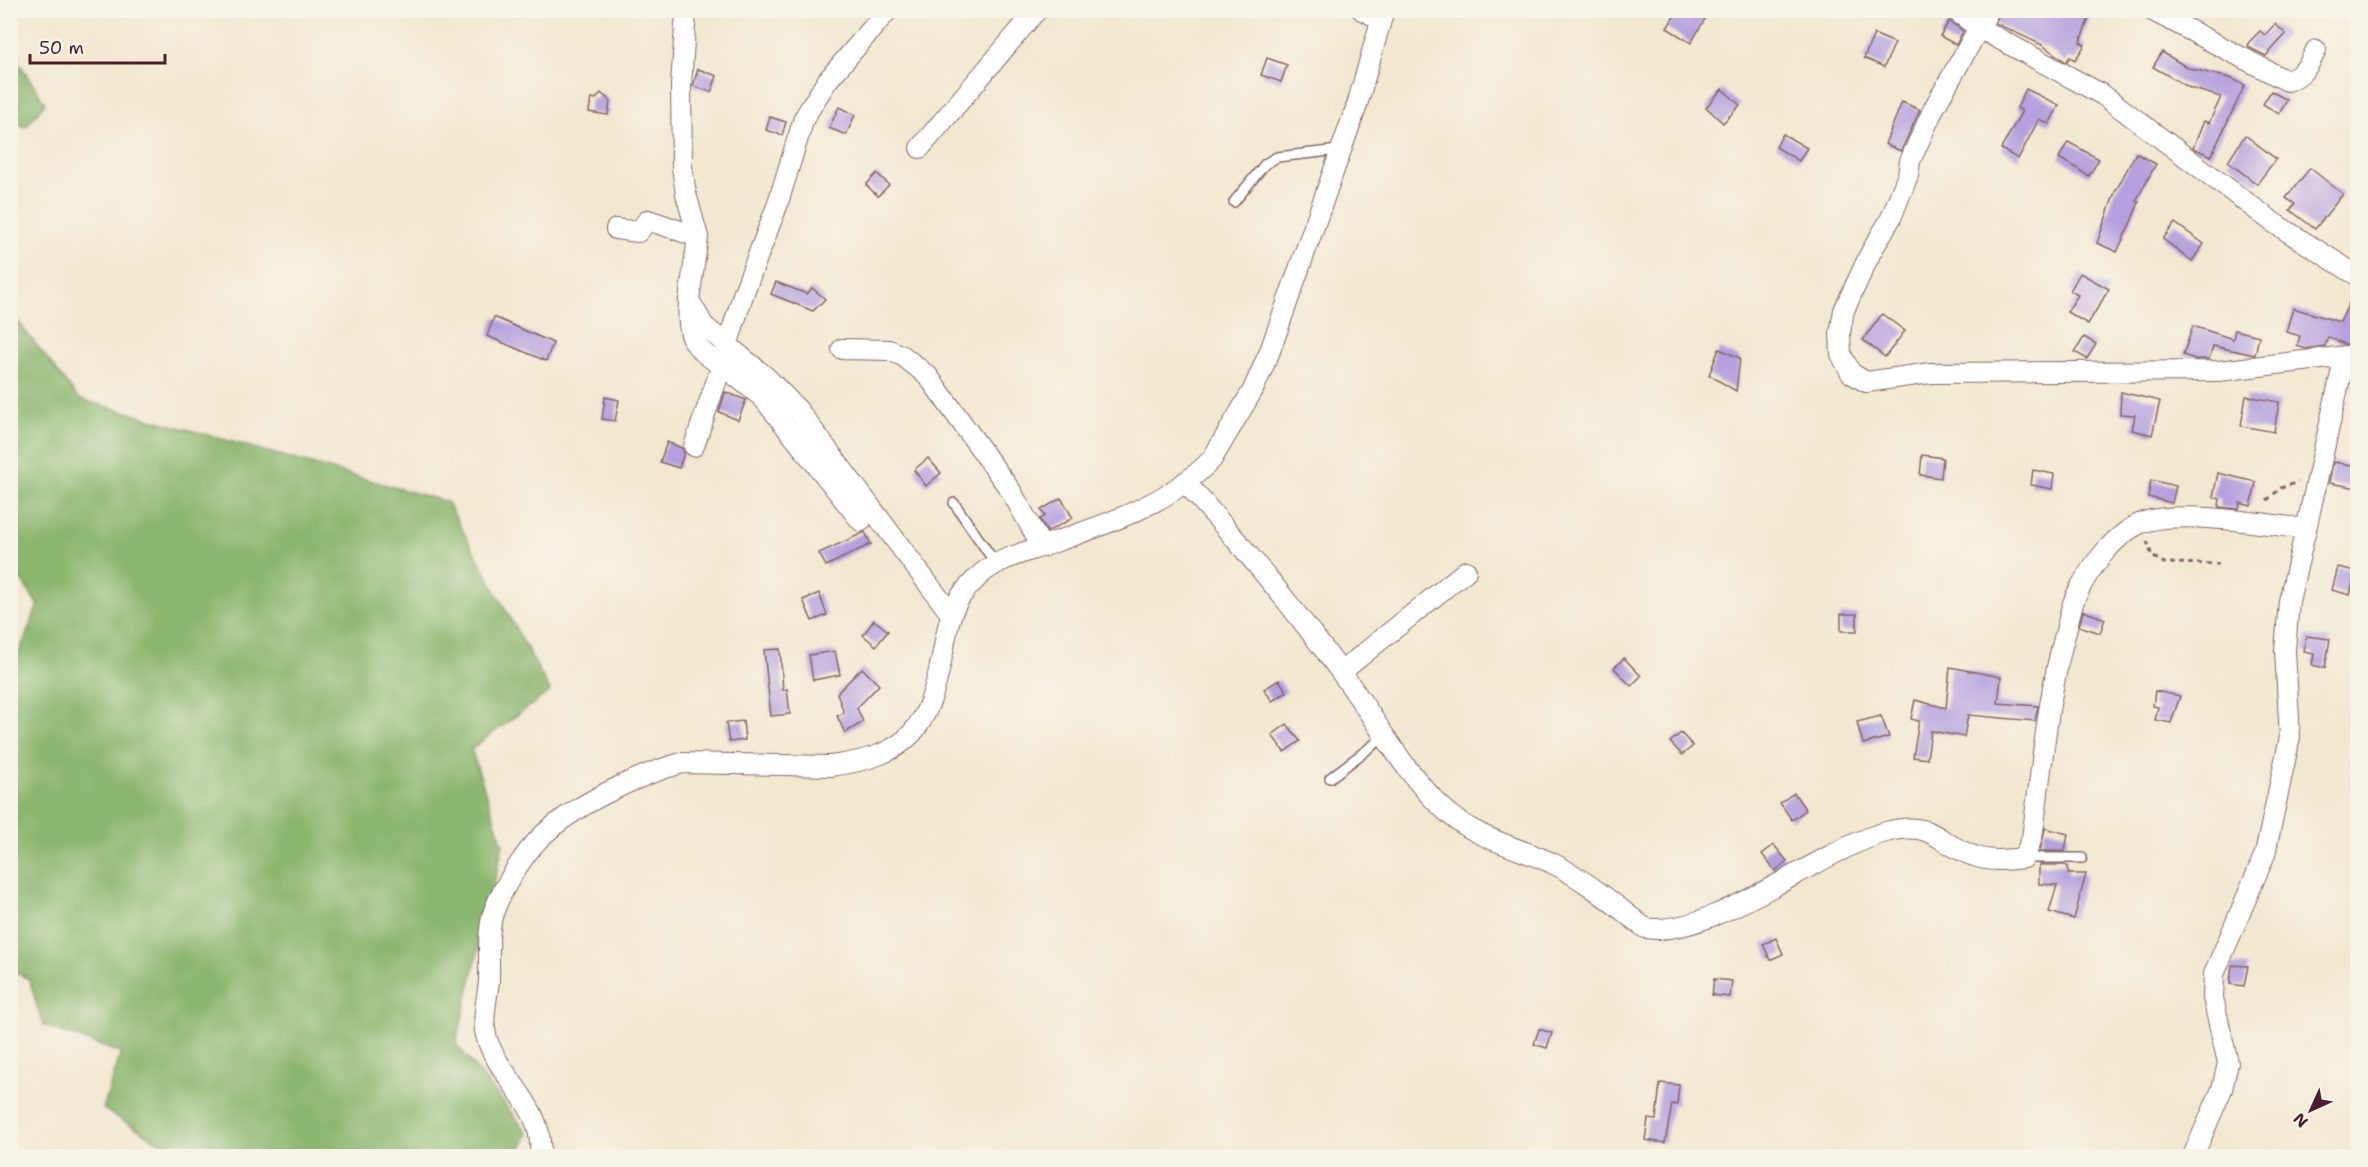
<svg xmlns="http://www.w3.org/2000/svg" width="2368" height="1167" font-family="'Shantell Sans',sans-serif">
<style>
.forest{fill:#8ab66d;stroke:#6a6a4c;stroke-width:1.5}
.building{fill:#b4a0de}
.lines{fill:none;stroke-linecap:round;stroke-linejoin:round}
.service-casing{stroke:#856565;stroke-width:12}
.minor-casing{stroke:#856565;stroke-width:22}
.path{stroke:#856565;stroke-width:3;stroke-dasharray:4.5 4.5;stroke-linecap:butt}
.service{stroke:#fff;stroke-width:9}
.minor{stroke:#fff;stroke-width:20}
</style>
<rect width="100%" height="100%" fill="#f7f3e8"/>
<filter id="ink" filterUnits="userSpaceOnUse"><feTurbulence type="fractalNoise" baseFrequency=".0167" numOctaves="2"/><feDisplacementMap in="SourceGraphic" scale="12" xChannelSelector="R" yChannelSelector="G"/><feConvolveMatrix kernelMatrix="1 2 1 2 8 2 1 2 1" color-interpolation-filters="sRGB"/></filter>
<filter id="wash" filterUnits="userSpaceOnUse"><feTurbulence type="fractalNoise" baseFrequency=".008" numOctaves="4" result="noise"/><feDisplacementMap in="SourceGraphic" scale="24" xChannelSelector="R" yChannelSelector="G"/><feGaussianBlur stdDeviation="1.35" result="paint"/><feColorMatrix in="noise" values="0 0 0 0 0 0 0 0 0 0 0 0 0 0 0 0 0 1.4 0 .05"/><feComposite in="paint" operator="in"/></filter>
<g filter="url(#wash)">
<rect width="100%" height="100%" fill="#f2e8d0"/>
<g class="forest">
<path d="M10,49L45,103L26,127L11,120Z"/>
<path d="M11,313L79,399L447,502L550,691L471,749L503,845L456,1044L528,1133L518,1156H184L103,1109L121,1053L43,1025L29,979L11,970L10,676L38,605L11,565Z"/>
</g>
<g id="blocks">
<g class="building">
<path d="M1678,10H1710L1691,43L1667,28Z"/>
<path d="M2001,10H2092L2080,42L2085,45L2075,60L2070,57L2066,62L2042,45L1995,23Z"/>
<path d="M1949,21L1963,31L1956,45L1940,36Z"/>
<path d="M2275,24L2286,34L2266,56L2248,47L2249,42L2260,31L2265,35Z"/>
<path d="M1874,34L1895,43L1884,67L1864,58Z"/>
<path d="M2162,52L2188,68L2230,78L2245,85L2211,156L2193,148L2204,121L2209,123L2221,97L2190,88L2153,67Z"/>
<path d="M1267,58L1287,65L1281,82L1261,75Z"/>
<path d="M698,69L717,76L711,92L693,86Z"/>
<path d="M1722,89L1740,105L1723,123L1706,107Z"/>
<path d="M2026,89L2059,105L2049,124L2039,119L2018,159L2001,149L2022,111L2017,108Z"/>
<path d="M2271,91L2287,100L2279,114L2263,104Z"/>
<path d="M601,93L610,101L608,115L589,112L591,98L596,99Z"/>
<path d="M1902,102L1920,110L1901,151L1885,144Z"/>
<path d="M839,107L855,115L846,135L829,128Z"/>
<path d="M770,117L786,122L782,135L766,130Z"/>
<path d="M1783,134L1807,148L1799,161L1776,147Z"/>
<path d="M2245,135L2276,159L2257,184L2228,162Z"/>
<path d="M2068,142L2099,159L2089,176L2059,158Z"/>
<path d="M2136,153L2156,164L2136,201L2139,202L2131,222L2117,252L2097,243L2115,192Z"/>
<path d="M2310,168L2343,194L2315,229L2290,210L2295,204L2286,198Z"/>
<path d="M877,173L889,185L878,196L866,185Z"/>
<path d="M2175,223L2204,244L2192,261L2163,239Z"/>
<path d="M2080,273L2109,289L2088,324L2067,312L2078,295L2070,291Z"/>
<path d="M776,282L807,294L812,288L825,299L813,311L771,294Z"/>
<path d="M2356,288L2358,344H2345L2328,337L2325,346L2306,349L2297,346L2300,336L2286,332L2293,308L2340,322Z"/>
<path d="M1882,314L1905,331L1885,357L1863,340Z"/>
<path d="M494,317L553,343L546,361L487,336Z"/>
<path d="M2193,326L2233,339L2235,330L2259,336L2255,355L2213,346L2209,359H2195L2183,355Z"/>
<path d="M2084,337L2096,344L2087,359L2075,352Z"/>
<path d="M1719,349L1740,358L1736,391L1709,375Z"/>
<path d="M725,392L746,400L738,420L719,412Z"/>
<path d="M2121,392L2160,401L2152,435L2132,430L2135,415L2120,414Z"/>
<path d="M2246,396L2279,402L2274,432L2241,426Z"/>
<path d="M605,397L619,400L615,421L602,419Z"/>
<path d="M667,442L682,448L684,453L679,468L660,462Z"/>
<path d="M1922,455L1943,458L1941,478L1920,475Z"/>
<path d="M928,458L941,473L926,486L914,470Z"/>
<path d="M2333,462L2358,466V488L2329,483Z"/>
<path d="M2033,470L2054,474L2052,489L2031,485Z"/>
<path d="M2218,473L2256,482L2251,506L2240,503L2239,509L2219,507L2220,499L2213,497Z"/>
<path d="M2151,480L2176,486L2172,503L2148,497Z"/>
<path d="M1061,498L1073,518L1047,532L1040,519L1045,516L1041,510Z"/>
<path d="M865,532L871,544L826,566L819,553Z"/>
<path d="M2338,567L2356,571L2350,595L2332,590Z"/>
<path d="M819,593L827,615L812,621L803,600Z"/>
<path d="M2083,611L2105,619L2100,633L2079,626Z"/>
<rect x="1841" y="614" width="16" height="17"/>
<path d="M874,620L888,631L876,646L863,635Z"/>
<path d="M2306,636L2330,639L2325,668L2312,665L2314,654L2304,652Z"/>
<path d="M780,649L783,690L787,689L790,714L771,716L764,650Z"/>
<path d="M835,651L840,675L813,680L809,655Z"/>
<path d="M1624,658L1641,676L1631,686L1614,668Z"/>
<path d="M1950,667L2001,677L1998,703L2038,706L2035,721L1968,715L1964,737L1931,731L1927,759L1913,757L1919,721L1911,719L1915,700L1946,708Z"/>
<path d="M862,668L879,685L857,708L863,722L845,733L837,716L844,713L837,693Z"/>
<path d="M1279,680L1287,692L1272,701L1264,689Z"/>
<path d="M2155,691L2180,696L2171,723L2155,720L2158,707L2153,706Z"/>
<path d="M1881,716L1889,737L1863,744L1857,722Z"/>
<path d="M743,721L745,740L729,742L726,723Z"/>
<path d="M1287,724L1300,741L1284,752L1272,735Z"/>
<path d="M1681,733L1693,746L1682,755L1670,742Z"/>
<path d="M1794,793L1806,810L1792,820L1780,803Z"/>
<path d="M2045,828L2068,834L2065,851H2040Z"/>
<path d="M1774,845L1787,861L1775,871L1762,854Z"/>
<path d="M2039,865H2063L2068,866V874H2086L2074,919L2049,912L2057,885L2039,884Z"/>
<path d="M1776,938L1783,954L1770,960L1763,944Z"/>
<path d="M2232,965L2248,966L2244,986L2230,984Z"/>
<path d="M1714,979L1732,981L1730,997L1712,995Z"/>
<path d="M1539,1029L1552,1033L1547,1048L1534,1044Z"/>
<path d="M1660,1083L1679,1085L1677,1105L1672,1104L1665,1143L1645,1140L1648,1119L1656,1120Z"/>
</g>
</g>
</g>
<g filter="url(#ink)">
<use href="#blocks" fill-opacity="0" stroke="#856565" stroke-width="1.5"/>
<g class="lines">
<g class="service-casing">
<g id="service">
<path d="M1234,202L1265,164L1277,157L1339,150"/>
<path d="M954,503L996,564"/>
<path d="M1330,778L1385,736"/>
<path d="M2025,858H2082"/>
</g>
</g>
<g class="minor-casing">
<g id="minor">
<path d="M686,10L681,86L682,167L686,194L698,237L689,300L704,326L766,377L798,410L950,613"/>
<path d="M1362,10L1381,19"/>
<path d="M1955,10L1979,28L2103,95L2274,223L2358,276"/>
<path d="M1989,10L1934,108L1910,161L1908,175L1891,218L1871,252L1844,310L1840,333L1841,354L1851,373L1866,382L1931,373L2218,371L2355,355"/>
<path d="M2151,10L2287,81C2303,76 2309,65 2316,50"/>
<path d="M920,148L1037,10"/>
<path d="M616,229L638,232L648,220L698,237"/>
<path d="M689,302C686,336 693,349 722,365L694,446"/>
<path d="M727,346L744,292L777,206L804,118L827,81L888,10"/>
<path d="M842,349L889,350L903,356L928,376L1011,491L1042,547"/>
<path d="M722,365L763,398L861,521"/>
<path d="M1185,482C1241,544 1294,608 1343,675C1377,721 1404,774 1447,812C1479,840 1515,846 1552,863C1586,880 1615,905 1645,928C1711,939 1819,850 1886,832C1934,819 1937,844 1974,856C1991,862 2006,860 2024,858L2032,838C2042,769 2047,698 2066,631C2069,619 2071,606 2076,596C2089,568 2117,530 2147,521C2186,511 2264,524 2306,529L2345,356"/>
<path d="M1341,672L1466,571"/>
<path d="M540,1156C545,1107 502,1082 487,1039C481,1021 487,1000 489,981C490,957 486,930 495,908C503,888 523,855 539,839C572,806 637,775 682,763L831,766C911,755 928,729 943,652C949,620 950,604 975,580C995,558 1025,553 1052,543C1108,524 1170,503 1212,459L1253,390L1270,351L1357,105L1384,10"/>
<path d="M2193,1156L2222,1089L2228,1063L2213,998L2214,974L2265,854L2290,737L2285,651L2289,601L2306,529"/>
</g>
</g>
<g class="path">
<path d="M2267,500L2281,488L2298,482"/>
<path d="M2147,541L2152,556L2164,563L2219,564"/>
</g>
<use href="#service" class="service"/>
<use href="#minor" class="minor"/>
</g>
</g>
<rect width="2368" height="1167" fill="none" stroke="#f7f3e8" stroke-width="36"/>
<g transform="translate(2311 1110) rotate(225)" stroke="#f7f3e8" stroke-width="4.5" paint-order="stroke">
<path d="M0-4.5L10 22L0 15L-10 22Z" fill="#4a1f2b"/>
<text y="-9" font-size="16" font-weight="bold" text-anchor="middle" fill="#4a1f2b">N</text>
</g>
<path d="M30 54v9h135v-9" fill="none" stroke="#4a1f2b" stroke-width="3"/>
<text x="39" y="54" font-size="18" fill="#4a1f2b" stroke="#f7f3e8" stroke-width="4.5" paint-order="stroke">50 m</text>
</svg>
